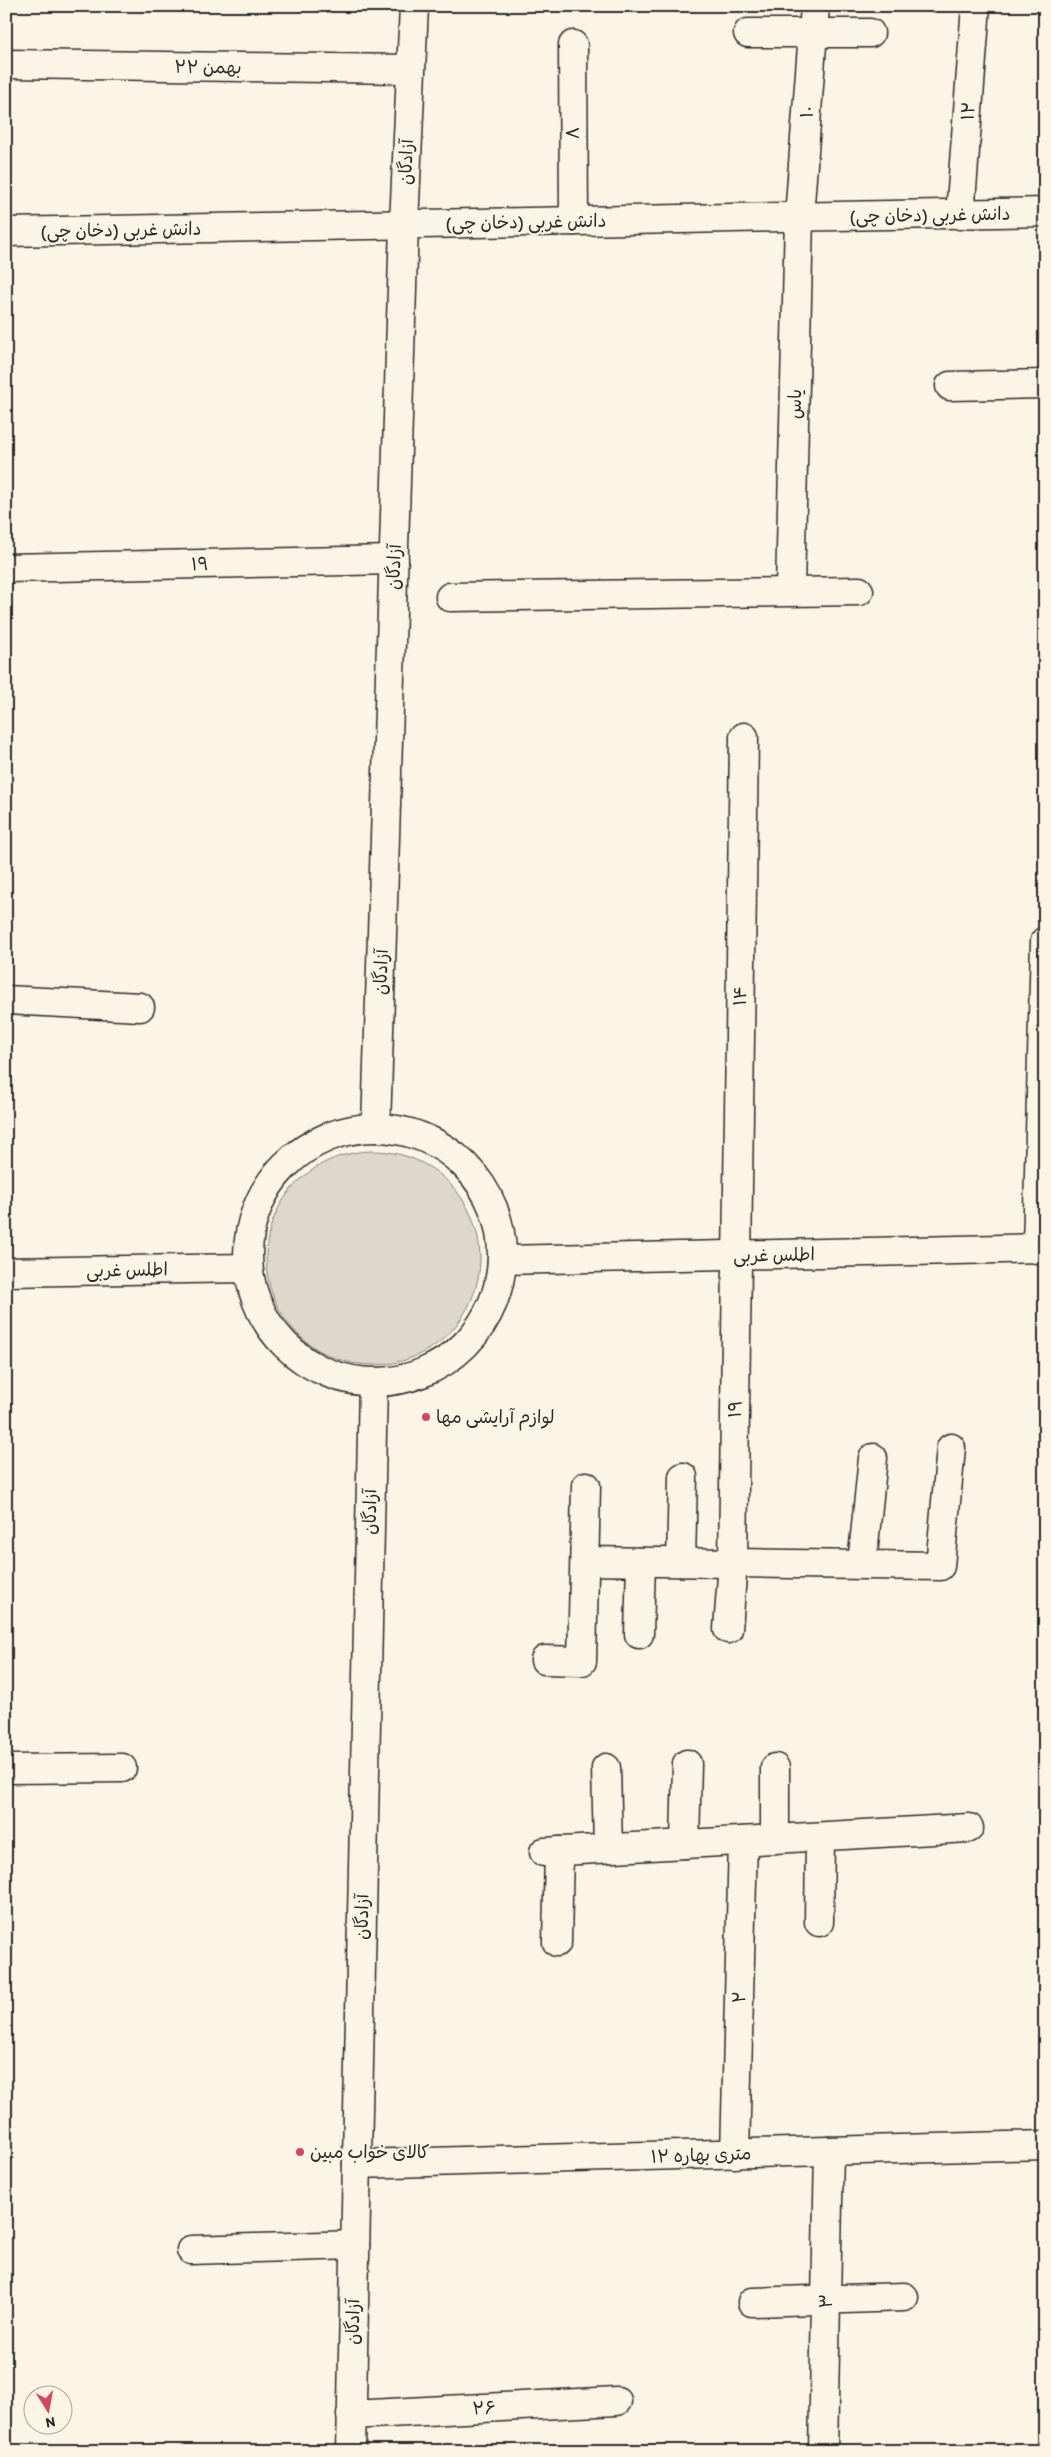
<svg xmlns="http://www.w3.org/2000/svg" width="1051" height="2457" font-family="Itim,'Playpen Sans Arabic',sans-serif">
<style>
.green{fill:#ded8ca;stroke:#84827a}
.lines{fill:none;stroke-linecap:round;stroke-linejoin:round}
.minor-casing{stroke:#2b2b2b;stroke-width:31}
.major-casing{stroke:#2b2b2b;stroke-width:31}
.minor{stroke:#fcf5e5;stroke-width:28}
.major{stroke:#fcf5e5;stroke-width:28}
.poi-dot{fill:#d1495b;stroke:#fcf5e5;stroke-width:2}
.labels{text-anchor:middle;stroke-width:4.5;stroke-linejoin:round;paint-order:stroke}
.street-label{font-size:18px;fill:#2b2b2b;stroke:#fcf5e5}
.poi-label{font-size:18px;fill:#2b2b2b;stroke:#fcf5e5;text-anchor:start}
</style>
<rect width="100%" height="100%" fill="#fcf5e5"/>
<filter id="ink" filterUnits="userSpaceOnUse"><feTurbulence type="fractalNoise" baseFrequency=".02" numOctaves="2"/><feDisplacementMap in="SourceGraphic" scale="10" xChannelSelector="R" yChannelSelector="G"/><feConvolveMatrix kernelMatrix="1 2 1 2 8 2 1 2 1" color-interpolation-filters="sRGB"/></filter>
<g filter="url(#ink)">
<circle class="green" cx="373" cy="1258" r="107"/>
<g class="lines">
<g class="minor-casing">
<g id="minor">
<path d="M748,33H870"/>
<path d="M573,45L574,221"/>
<path d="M6,64L410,69"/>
<path d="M960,215L976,6"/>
<path d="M6,232L1045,212"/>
<path d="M950,386L1045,384"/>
<path d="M6,568L394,560"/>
<path d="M790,590L799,217L815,6"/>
<path d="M450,597L859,591"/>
<path d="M6,1000L140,1007"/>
<path d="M1037,1249L1045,941"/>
<path d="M503,1260L1045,1248"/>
<path d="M6,1272L248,1268"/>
<path d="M586,1561L940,1566L951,1448"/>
<path d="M681,1562L683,1477"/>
<path d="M862,1564L873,1458"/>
<path d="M728,1629L733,1562L744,737"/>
<path d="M639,1634L641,1562"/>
<path d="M545,1660L582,1661L586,1486"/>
<path d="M606,1768L608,1848"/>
<path d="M6,1769L122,1768"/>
<path d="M775,1839V1768"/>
<path d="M685,1844L687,1764"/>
<path d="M544,1852L969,1828"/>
<path d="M819,1922L820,1837"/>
<path d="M557,1942L559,1851"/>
<path d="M735,2154L743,1841"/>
<path d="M357,2164L1045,2145"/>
<path d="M191,2250L355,2245"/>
<path d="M752,2302L904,2297"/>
<path d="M351,2415L617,2401"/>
<path d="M823,2451L829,2151"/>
</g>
</g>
<g class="major-casing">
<g id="major">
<path d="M376,1128L404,224L414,6"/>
<circle cx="375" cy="1255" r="127"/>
<path d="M351,2451L373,1383"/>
</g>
</g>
<use href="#minor" class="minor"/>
<use href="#major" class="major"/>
</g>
</g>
<g class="poi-dot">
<circle cx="426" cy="1417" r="5"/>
<circle cx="300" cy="2152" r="5"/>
</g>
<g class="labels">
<g class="street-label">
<text transform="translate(208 67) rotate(1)" y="6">۲۲ بهمن</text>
<text transform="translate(968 111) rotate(-86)" y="6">۱۲</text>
<text transform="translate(807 112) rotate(-86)" y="6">۱۰</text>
<text transform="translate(573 133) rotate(-90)" y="6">۸</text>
<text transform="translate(406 162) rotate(-88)" y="6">آزادگان</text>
<text transform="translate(930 215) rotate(-1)" y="6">دانش غربی (دخان چی)</text>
<text transform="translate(526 222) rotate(-1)" y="6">دانش غربی (دخان چی)</text>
<text transform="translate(121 230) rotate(-1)" y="6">دانش غربی (دخان چی)</text>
<text transform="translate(795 404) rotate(-89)" y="6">یاس</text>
<text transform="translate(200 564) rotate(-1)" y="6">۱۹</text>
<text transform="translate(394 567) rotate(-88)" y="6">آزادگان</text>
<text transform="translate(381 972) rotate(-88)" y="6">آزادگان</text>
<text transform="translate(740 996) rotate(-89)" y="6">۱۴</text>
<text transform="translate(774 1255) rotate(-1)" y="6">اطلس غربی</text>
<text transform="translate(127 1270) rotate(-1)" y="6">اطلس غربی</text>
<text transform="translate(735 1409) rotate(-89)" y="6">۱۹</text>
<text transform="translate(370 1512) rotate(-89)" y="6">آزادگان</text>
<text transform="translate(362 1917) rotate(-89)" y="6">آزادگان</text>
<text transform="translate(739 1997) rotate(-89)" y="6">۲</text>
<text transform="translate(701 2155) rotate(-2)" y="6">۱۲ متری بهاره</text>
<text transform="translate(826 2301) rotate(-89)" y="6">۳</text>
<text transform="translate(353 2322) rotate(-89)" y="6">آزادگان</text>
<text transform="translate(484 2408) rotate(-3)" y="6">۲۶</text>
</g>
<g class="poi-label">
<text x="436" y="1423">لوازم آرایشی مها</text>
<text x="310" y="2158">کالای خواب مبین</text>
</g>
</g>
<rect width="1051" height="2457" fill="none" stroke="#fcf5e5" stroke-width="25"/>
<rect x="12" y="12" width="1026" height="2432" fill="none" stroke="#2b2b2b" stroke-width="2" filter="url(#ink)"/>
<g transform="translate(48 2410) rotate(169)"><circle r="24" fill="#fcf5e5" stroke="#a8a49b"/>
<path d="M0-4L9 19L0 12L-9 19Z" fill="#d1495b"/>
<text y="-8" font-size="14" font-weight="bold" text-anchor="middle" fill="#2b2b2b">N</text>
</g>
</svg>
